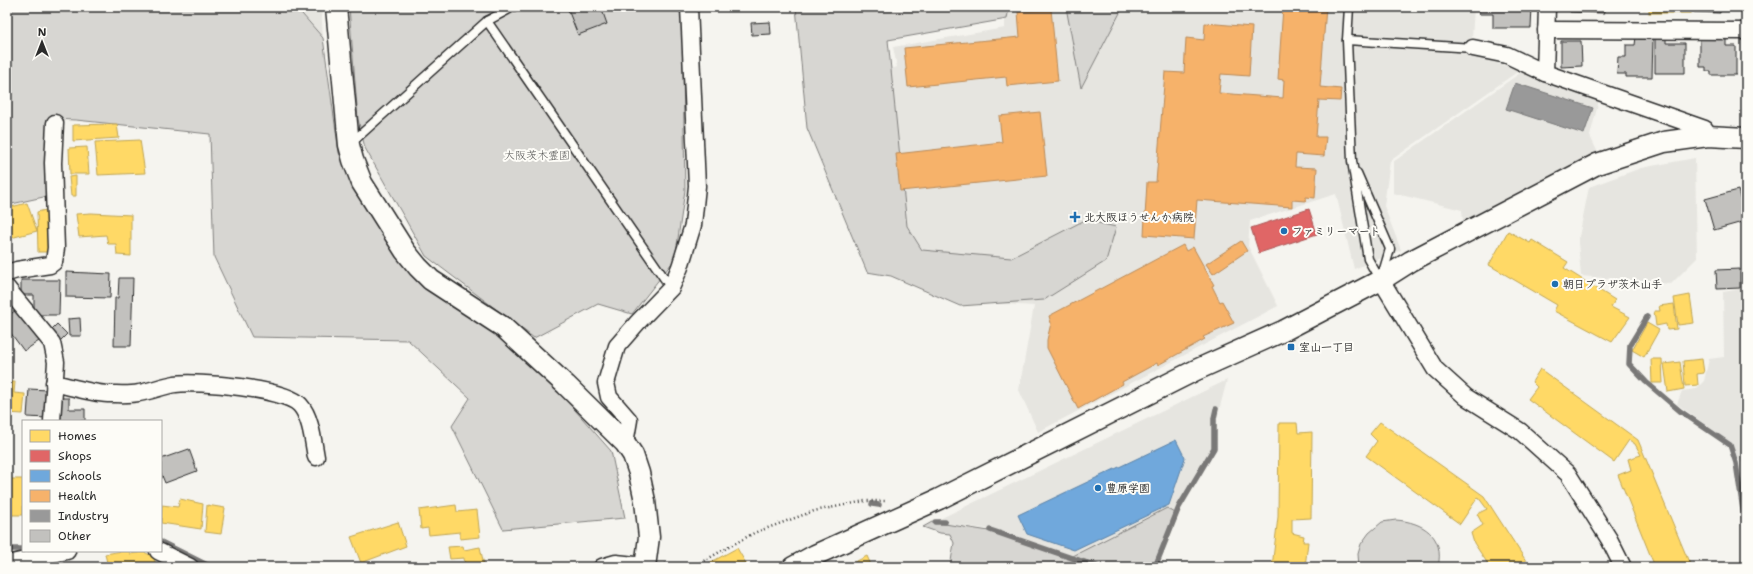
<svg xmlns="http://www.w3.org/2000/svg" width="1753" height="574" font-family="'Shantell Sans','Klee One',sans-serif">
<style>
.built{fill:#e6e5e0}
.green{fill:#d7d6d2;stroke:#81807e}
.homes{fill:#ffd966;stroke:#bfa554}
.shops{fill:#e06666;stroke:#aa5454}
.schools{fill:#6fa8dc;stroke:#5b82a7}
.health{fill:#f6b26b;stroke:#b98a58}
.industry{fill:#999;stroke:#787878}
.lines{fill:none;stroke-linecap:round;stroke-linejoin:round}
.stream{stroke:#797877;stroke-width:5.5}
.building{fill:#c2c1be;stroke:#2b2b2b}
.service-casing{stroke:#2b2b2b;stroke-width:11}
.minor-casing{stroke:#2b2b2b;stroke-width:19}
.tertiary-casing{stroke:#2b2b2b;stroke-width:23}
.path{stroke:#2b2b2b;stroke-width:2.5;stroke-dasharray:1 3;stroke-linecap:butt}
.service{stroke:#fdfcf7;stroke-width:8}
.minor{stroke:#fdfcf7;stroke-width:16}
.tertiary{stroke:#fdfcf7;stroke-width:20}
.poi-dot{fill:#1f6fb2;stroke:#fdfcf7;stroke-width:1.5}
.labels{text-anchor:middle;stroke-width:4;stroke-linejoin:round;paint-order:stroke}
.park-label{font-size:11px;fill:#565655;stroke:#fdfcf7}
.poi-label{font-size:11px;font-weight:bold;fill:#2b2b2b;stroke:#fdfcf7;text-anchor:start}
</style>
<rect width="100%" height="100%" fill="#f5f4ef"/>
<filter id="ink" filterUnits="userSpaceOnUse"><feTurbulence type="fractalNoise" baseFrequency=".025" numOctaves="2"/><feDisplacementMap in="SourceGraphic" scale="8" xChannelSelector="R" yChannelSelector="G"/><feConvolveMatrix kernelMatrix="1 2 1 2 8 2 1 2 1" color-interpolation-filters="sRGB"/></filter>
<g filter="url(#ink)">
<g class="built">
<path d="M296,7H321L323,38Z"/>
<path d="M1011,7H1474L1471,55L1520,70L1390,161L1384,206L1401,250L1354,269L1336,194L1250,221L1248,246L1278,306L1038,432L1019,390L1034,306L970,302L891,275L872,76L897,67L893,47L1005,28V9Z"/>
<path d="M1523,71L1599,100L1590,136L1598,153L1463,221L1462,210L1393,193V162Z"/>
<path d="M1695,158L1697,258L1671,284L1581,276L1578,242L1589,187L1641,168Z"/>
<path d="M1746,288V464L1738,460L1732,444L1677,404L1682,391L1696,389L1704,381L1709,359L1724,357L1723,292Z"/>
<path d="M1227,380L1217,418L1216,449L1180,512L1158,567H1107L994,530L955,525L989,531L1094,567H950L954,543L950,534L940,533L923,527Z"/>
</g>
<g class="green">
<path d="M7,7H296L323,38L339,153L412,275L531,360L611,451L625,518L503,529L452,426L470,398L408,340L252,337L214,257L210,134L76,120L51,119L48,196L7,205Z"/>
<path d="M349,7H682L685,190L675,259L632,314L598,304L534,338L426,256L365,148L358,119Z"/>
<path d="M796,7H1009L1007,19L888,40L907,226L922,250L1011,258L1085,220L1116,227L1106,261L1044,300L960,306L891,276L867,272L807,128Z"/>
<path d="M1066,7H1123L1081,88Z"/>
<path d="M1167,508L1175,513L1153,567H1107L1073,556Z"/>
<path d="M1396,520C1423,522 1445,536 1438,567H1359L1358,554L1361,544L1369,533L1382,522Z"/>
<path d="M932,522L989,531L1094,567H950L954,543L950,534L940,533L923,527Z"/>
</g>
<g class="homes">
<rect x="1608" y="7" width="38" height="2"/>
<rect x="1649" y="7" width="42" height="6"/>
<path d="M117,124L119,138L73,141V125Z"/>
<path d="M140,140L145,173L98,175L95,142Z"/>
<path d="M87,147L89,174H70L69,148Z"/>
<path d="M76,176V196H71L69,177Z"/>
<path d="M27,203L37,231L7,239V208Z"/>
<path d="M50,209L51,252H38L37,212Z"/>
<path d="M91,213L131,215V256L117,255L116,244H108L106,235L79,237L76,214Z"/>
<path d="M1508,231L1530,243L1532,240L1568,262L1564,268L1615,300L1611,307L1630,317L1612,342L1554,311L1557,305L1489,265Z"/>
<path d="M1690,295L1694,323L1678,325L1674,298Z"/>
<path d="M1674,304L1677,329L1667,330L1666,324L1656,326L1654,311H1660L1659,306Z"/>
<path d="M1647,323L1659,330L1644,357L1632,350Z"/>
<path d="M1651,359H1662L1663,383H1652Z"/>
<path d="M1702,359L1704,373L1697,374L1698,385L1685,386L1683,361Z"/>
<path d="M1680,362L1684,389L1668,392L1664,364Z"/>
<path d="M1540,369L1638,440L1691,567H1655L1618,475L1631,470L1628,459L1641,455L1635,444L1629,440L1614,462L1528,399L1537,387L1532,382Z"/>
<path d="M7,382H15L14,393L25,394L23,414L7,413Z"/>
<path d="M1380,422L1484,496L1530,567H1490L1474,543L1471,533L1483,525L1477,514L1487,509L1478,497L1460,524L1366,456L1377,441L1370,434Z"/>
<path d="M1279,423H1297L1298,433L1312,432L1311,518L1292,519V533L1304,536L1303,542H1308L1305,567H1272L1278,517Z"/>
<path d="M7,479H23V515H9L7,504Z"/>
<path d="M180,499L203,504L201,529L161,523L162,505L178,507Z"/>
<path d="M207,505L225,508L221,534L205,532Z"/>
<path d="M456,505L457,512L477,510L480,537L460,539V532L429,535L428,528L421,529L419,510Z"/>
<path d="M398,522L406,546L361,563L351,537Z"/>
<path d="M463,546L464,550L480,547L484,565L465,566L464,558L450,559L448,547Z"/>
<path d="M737,548L748,567H706V565Z"/>
<path d="M122,551H130V554L144,552L154,557L156,567H108L105,554Z"/>
<path d="M867,556L872,567H845Z"/>
</g>
<path class="shops" d="M1309,209L1317,234L1259,253L1251,228Z"/>
<path class="schools" d="M1176,440L1185,458L1169,505L1074,550L1027,534L1018,515Z"/>
<g class="health">
<path d="M1283,7H1326L1320,87L1341,89L1340,101L1319,100L1316,137H1326L1324,156L1296,154L1295,167L1317,168L1315,198L1306,197V201L1292,200V207L1197,200L1194,239L1144,235L1147,182H1156L1165,72L1184,73L1186,38L1204,40L1205,23L1252,27L1249,76L1221,74L1219,93L1283,98L1284,80L1278,79Z"/>
<path d="M1051,9L1058,81L1007,86L1006,77L908,87L904,48L1020,37L1018,12Z"/>
<path d="M1040,112L1047,176L900,191L896,154L1002,142L999,116Z"/>
<path d="M1241,241L1247,251L1213,274L1206,264Z"/>
<path d="M1183,245L1186,251L1193,247L1214,285L1212,286L1220,302L1222,301L1234,323L1203,337L1205,339L1158,365L1157,363L1122,382L1123,384L1078,409L1047,348V340L1051,323L1049,316Z"/>
</g>
<path class="industry" d="M1515,83L1593,108L1584,134L1506,109Z"/>
<g class="lines">
<g class="stream">
<path d="M1647,317L1630,345L1629,364L1646,382L1680,411L1730,445L1736,463L1746,530"/>
<path d="M872,504L879,505"/>
<path d="M935,522H945"/>
<path d="M990,530L1098,567"/>
<path d="M161,542L211,567"/>
<path d="M7,549H23"/>
<path d="M1155,567L1179,507L1214,448V418L1216,409"/>
</g>
</g>
<g class="building">
<path d="M567,7H601L607,24L578,35Z"/>
<path d="M1479,7H1532L1531,28H1493V14H1479Z"/>
<path d="M1570,7H1604V13L1570,12Z"/>
<path d="M1694,7H1720V13L1694,12Z"/>
<path d="M770,22L771,34L752,35L751,23Z"/>
<path d="M1636,37L1653,38L1652,77H1626V74H1617L1618,57H1626V45H1635Z"/>
<path d="M1655,39H1666V43H1685V73H1655Z"/>
<path d="M1700,39H1726V46H1736V75H1711V71H1706V67H1700Z"/>
<path d="M1561,41H1581L1582,66L1561,67Z"/>
<path d="M1738,190L1746,221L1714,230L1705,199Z"/>
<path d="M1740,269V288L1717,289L1716,270Z"/>
<path d="M66,272L111,274L110,298L66,297Z"/>
<path d="M119,278H133L131,346H114L115,298H118Z"/>
<path d="M21,280H60L59,315H34V295H21Z"/>
<path d="M17,309L39,341L24,351L7,328V317Z"/>
<path d="M80,318L81,336H69L68,319Z"/>
<path d="M57,324L67,334L58,343L48,333Z"/>
<path d="M29,389L48,390L47,418L27,417Z"/>
<path d="M57,398H69V409H85V421H57Z"/>
<path d="M189,449L197,471L165,483L161,473V459Z"/>
</g>
<g class="lines">
<g class="service-casing">
<g id="service">
<path d="M1349,7L1347,40L1352,161L1368,259L1380,280"/>
<path d="M487,21L671,288"/>
<path d="M1347,40L1473,48"/>
<path d="M350,144L487,21L513,7"/>
<path d="M1357,173L1390,249L1382,276"/>
</g>
</g>
<g class="minor-casing">
<g id="minor">
<path d="M1546,30L1746,31"/>
<path d="M1473,48L1507,55L1545,73L1705,129L1708,136"/>
<path d="M1545,73L1547,7"/>
<path d="M7,273L17,270L50,265L54,262L56,248L53,163L55,123"/>
<path d="M1381,280L1435,369L1466,397L1520,431L1568,474L1609,539L1623,567"/>
<path d="M7,288L52,343L56,362L52,421"/>
<path d="M54,383C72,387 91,393 108,394C118,394 130,395 139,393C151,391 163,386 175,384C197,381 285,388 300,405C311,417 313,441 316,457"/>
<path d="M625,443L629,420L609,397L606,383L617,346L638,322L671,288L680,267L693,225L697,186L689,7"/>
<path d="M158,551L190,567"/>
<path d="M7,564L67,551"/>
<path d="M602,567L616,563L645,566"/>
</g>
</g>
<g class="tertiary-casing">
<g id="tertiary">
<path d="M336,7L349,145L353,160L362,183L405,251L418,267L431,280L503,327L566,385L625,443L633,455L639,473L645,501L649,537L645,567"/>
<path d="M793,567L815,555L939,499L1196,370L1283,331L1381,280L1411,261L1597,164L1664,142L1708,136L1746,138"/>
</g>
</g>
<path class="path" d="M665,564L677,567L700,563L754,533L814,511L865,501H887"/>
<use href="#service" class="service"/>
<use href="#minor" class="minor"/>
<use href="#tertiary" class="tertiary"/>
</g>
</g>
<g class="poi-dot">
<path d="M1073 211h4v4h4v4h-4v4h-4v-4h-4v-4h4z"/>
<circle cx="1284" cy="231" r="4"/>
<circle cx="1555" cy="284" r="4"/>
<rect x="1287" y="343" width="8" height="8" rx="2"/>
<circle cx="1098" cy="488" r="4"/>
</g>
<g class="labels">
<g class="park-label">
<text x="537" y="159">大阪茨木霊園</text>
</g>
<g class="poi-label">
<text x="1084" y="221">北大阪ほうせんか病院</text>
<text x="1292" y="235">ファミリーマート</text>
<text x="1563" y="288">朝日プラザ茨木山手</text>
<text x="1299" y="351">室山一丁目</text>
<text x="1106" y="492">豊原学園</text>
</g>
</g>
<rect width="1753" height="574" fill="none" stroke="#fdfcf7" stroke-width="24"/>
<rect x="12" y="12" width="1729" height="550" fill="none" stroke="#2b2b2b" stroke-width="1.5" filter="url(#ink)"/>
<rect x="22" y="420" width="140" height="132" fill="#fdfcf7" stroke="#a9a8a5"/>
<rect x="30" y="430" width="20" height="12" fill="#ffd966" stroke="#a9a8a5"/>
<text x="58" y="440" font-size="12" fill="#2b2b2b">Homes</text>
<rect x="30" y="450" width="20" height="12" fill="#e06666" stroke="#a9a8a5"/>
<text x="58" y="460" font-size="12" fill="#2b2b2b">Shops</text>
<rect x="30" y="470" width="20" height="12" fill="#6fa8dc" stroke="#a9a8a5"/>
<text x="58" y="480" font-size="12" fill="#2b2b2b">Schools</text>
<rect x="30" y="490" width="20" height="12" fill="#f6b26b" stroke="#a9a8a5"/>
<text x="58" y="500" font-size="12" fill="#2b2b2b">Health</text>
<rect x="30" y="510" width="20" height="12" fill="#999999" stroke="#a9a8a5"/>
<text x="58" y="520" font-size="12" fill="#2b2b2b">Industry</text>
<rect x="30" y="530" width="20" height="12" fill="#c2c1be" stroke="#a9a8a5"/>
<text x="58" y="540" font-size="12" fill="#2b2b2b">Other</text>
<g transform="translate(42 42)" stroke="#fdfcf7" stroke-width="3" paint-order="stroke">
<path d="M0-3L7 15L0 10L-7 15Z" fill="#2b2b2b"/>
<text y="-6" font-size="11" font-weight="bold" text-anchor="middle" fill="#2b2b2b">N</text>
</g>
</svg>
